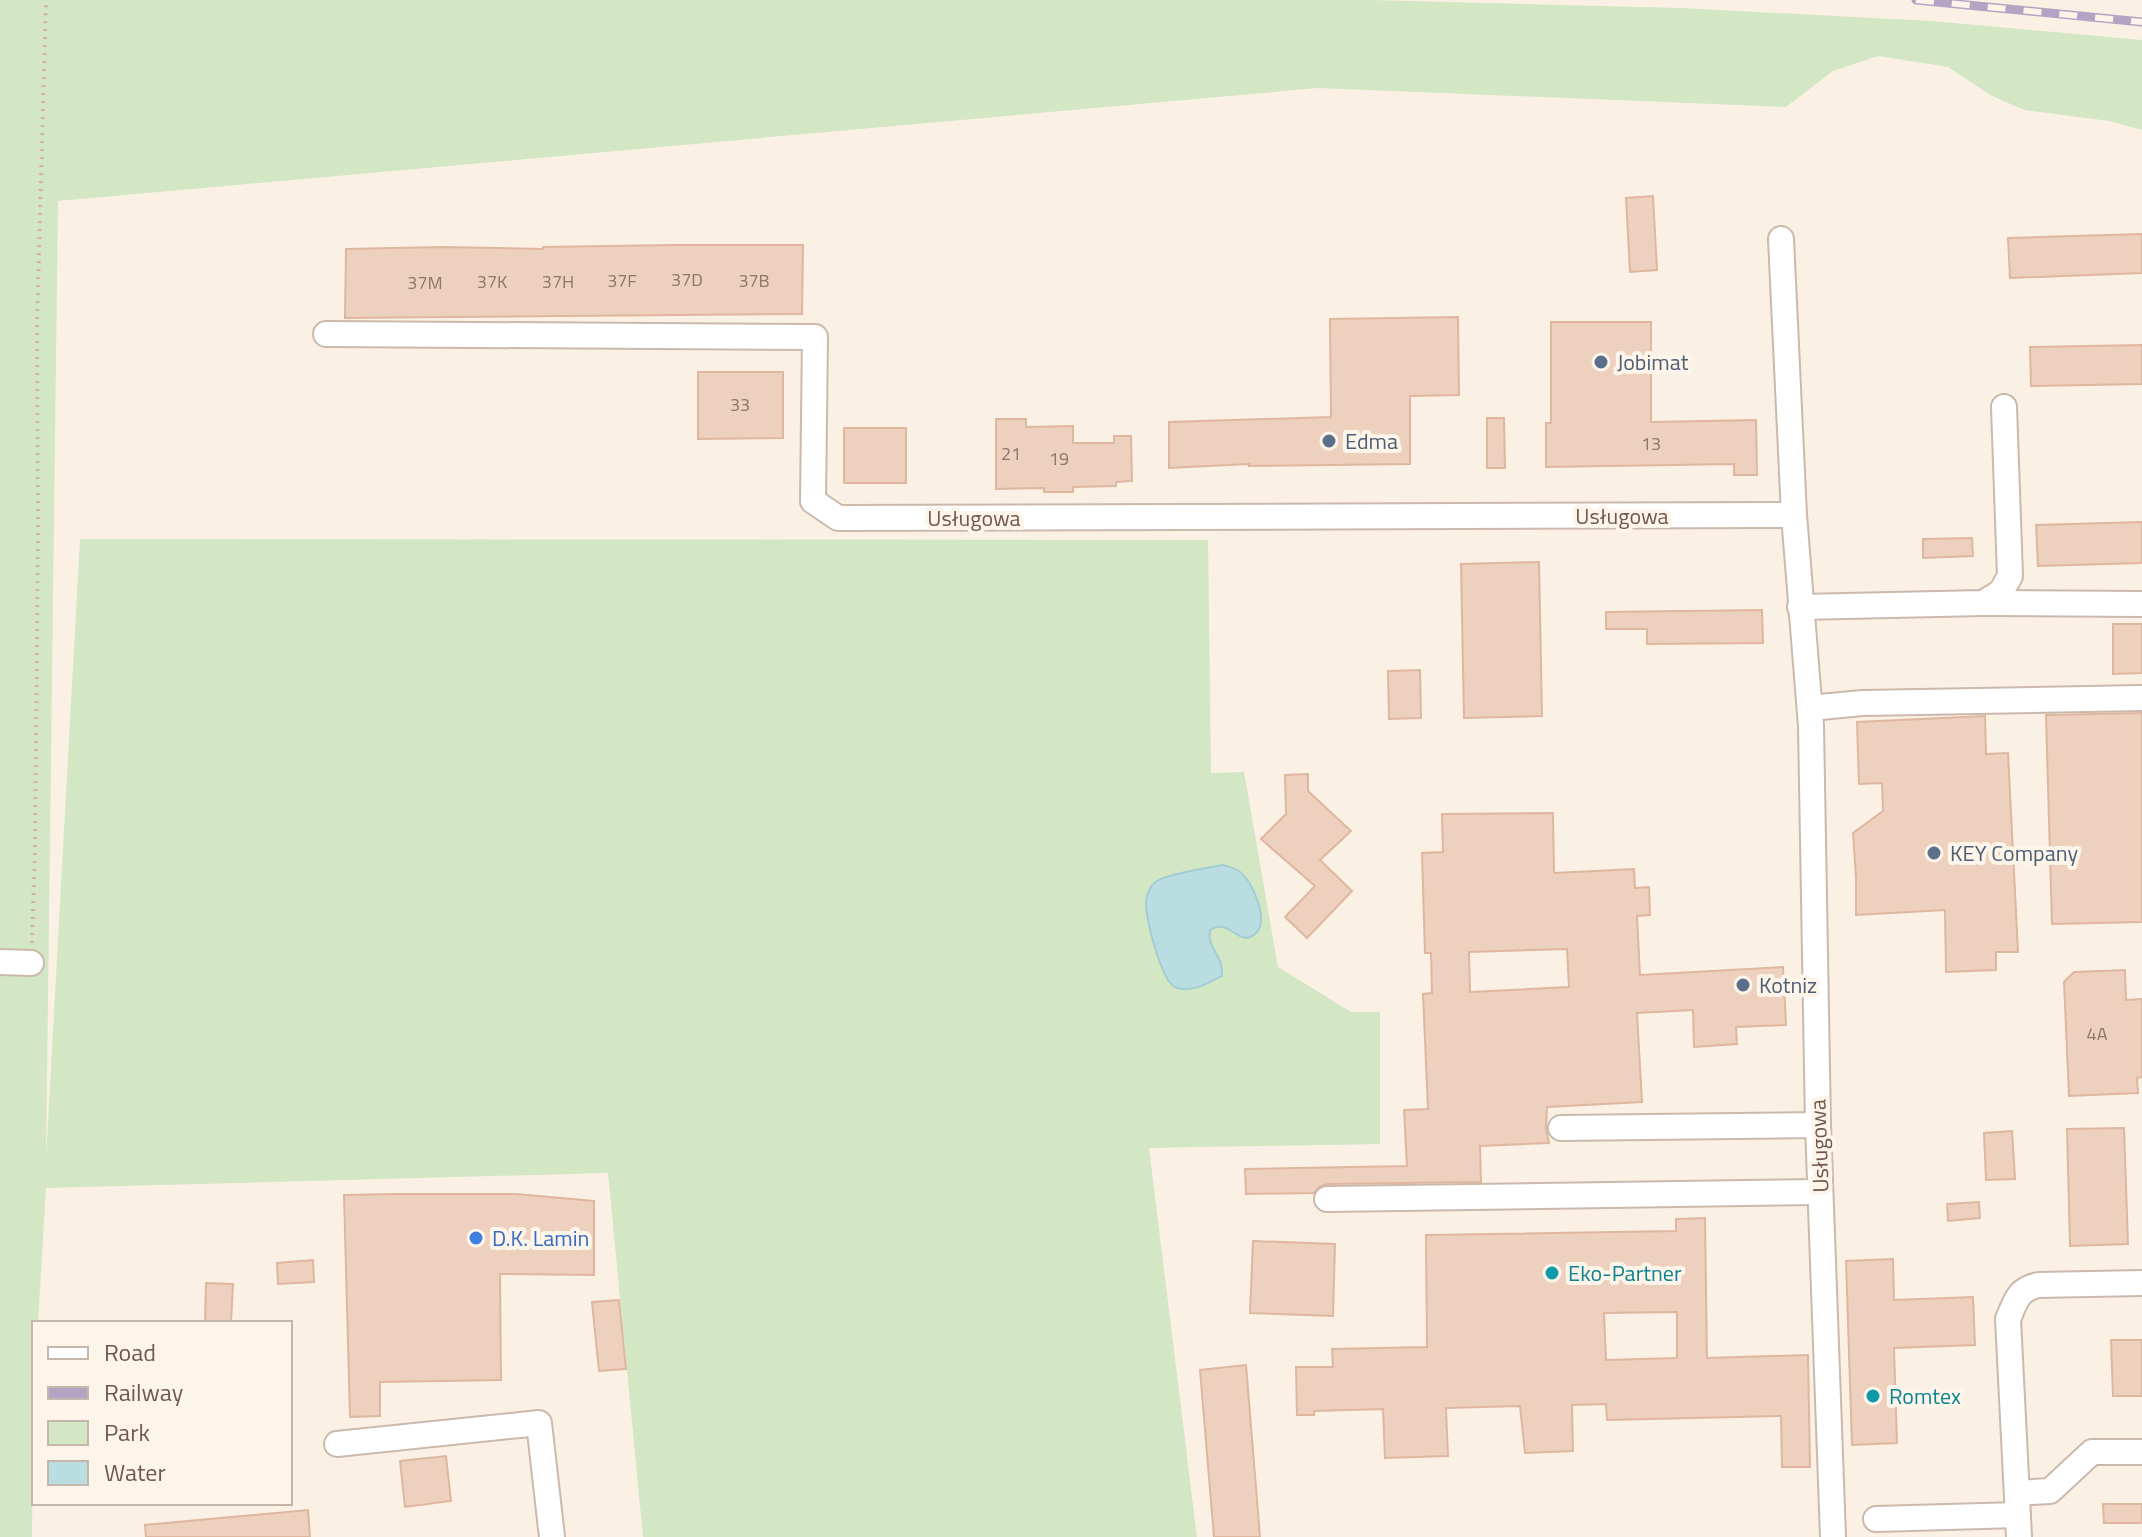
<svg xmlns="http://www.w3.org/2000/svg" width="2142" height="1537" font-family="'Titillium Web',sans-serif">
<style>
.green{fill:#d3e7c4}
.water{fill:#badde2;stroke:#a2cdd3;stroke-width:2}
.building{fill:#edd0be;stroke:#dfb6a0;stroke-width:2;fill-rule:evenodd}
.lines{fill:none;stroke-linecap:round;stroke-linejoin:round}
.minor-casing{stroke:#cbb9ac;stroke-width:28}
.path{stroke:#d2b3a1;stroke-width:4;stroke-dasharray:2 6;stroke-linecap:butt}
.minor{stroke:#fff;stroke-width:24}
.rail-casing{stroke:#b4a4c3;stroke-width:9}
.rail{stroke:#fdf5ea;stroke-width:6;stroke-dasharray:18;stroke-linecap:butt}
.service-dot{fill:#5c6f8a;stroke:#fdf5ea;stroke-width:3}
.shop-dot{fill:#3f7fe0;stroke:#fdf5ea;stroke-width:3}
.culture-dot{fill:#0f9aa8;stroke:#fdf5ea;stroke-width:3}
.labels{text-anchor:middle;stroke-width:8;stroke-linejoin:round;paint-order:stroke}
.number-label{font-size:18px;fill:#907668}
.service-label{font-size:22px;fill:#4e5e75;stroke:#fdf5ea;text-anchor:start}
.street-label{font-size:22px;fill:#71584c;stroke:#fdf5ea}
.shop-label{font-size:22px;fill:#366cbe;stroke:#fdf5ea;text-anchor:start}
.culture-label{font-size:22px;fill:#0d838f;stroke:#fdf5ea;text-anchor:start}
</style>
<rect width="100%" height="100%" fill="#faf1e4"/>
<path class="green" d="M0,0H1372L1681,8L1932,21L2142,40V130L2109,121L2024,110L1990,95L1948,67L1878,56L1833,71L1786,107L1318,88L58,201L46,1159L80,539L1208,540L1211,773L1244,772L1278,967L1351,1012H1380V1144L1149,1148L1197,1537H643L608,1173L46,1188L38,1323H34L32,1537H0Z"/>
<path class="water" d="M1223,865C1229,867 1236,868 1240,872C1253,882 1270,921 1255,934C1239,948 1229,917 1210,930C1206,948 1224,955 1222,976C1209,983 1190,994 1175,987C1161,980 1145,917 1146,902C1147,894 1150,885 1157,881C1166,875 1211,867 1223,865Z"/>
<g class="building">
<path d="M1653,196L1657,270L1630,272L1626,198Z"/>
<path d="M2142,234V273L2010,278L2008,238Z"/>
<path d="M673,245H803L802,314L345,318L346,249L443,247L543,249V247Z"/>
<path d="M1458,317L1459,395L1410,396V464L1249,466V464L1169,468V422L1331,417L1330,319Z"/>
<path d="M1551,322H1651V422L1756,420L1757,475H1734V464L1546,467V423H1551Z"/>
<path d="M2142,345V384L2031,386L2030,347Z"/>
<path d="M698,372H783V438L698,439Z"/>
<path d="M1487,418H1504L1505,468H1487Z"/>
<path d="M996,419H1026V427L1073,426V443H1114V436H1131L1132,481L1116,482V486L1073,487V492H1044V488L996,489Z"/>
<rect x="844" y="428" width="62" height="55"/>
<path d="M2142,522V563L2038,566L2036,525Z"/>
<path d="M1972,538L1973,556L1923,558V539Z"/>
<path d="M1539,562L1542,716L1464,718L1461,564Z"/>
<path d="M1762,610L1763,643L1647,644V629H1606V612Z"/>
<path d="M2113,624H2142V673L2113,674Z"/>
<path d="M1420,670L1421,718L1389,719L1388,671Z"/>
<path d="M2142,713V922L2052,924L2046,715Z"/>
<path d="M1985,716L1986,754L2008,753L2018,952H1996V970L1946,972L1945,910L1856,915V877L1853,833L1883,811L1882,783L1859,784L1857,722Z"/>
<path d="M1308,774V791L1351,831L1320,860L1352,891L1307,938L1285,917L1315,886L1261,839L1286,814L1285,775Z"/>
<path d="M1553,813L1554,873L1634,869L1635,888L1649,887L1650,915L1637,916L1640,975L1783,967L1786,1025L1736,1027L1737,1044L1694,1047L1693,1010L1637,1013L1642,1102L1547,1107L1546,1129L1549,1143L1480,1146L1481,1182L1327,1184L1319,1187L1314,1193L1246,1194L1245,1169L1407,1166L1404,1110L1428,1109L1423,994L1432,993L1431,953H1425L1422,853L1443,852L1442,814ZM1567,949L1569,987L1470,992L1469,952Z"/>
<path d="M2125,970L2126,1000L2142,999V1077L2137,1078L2138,1093L2069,1096L2064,982L2074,972Z"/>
<path d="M2124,1128L2128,1244L2070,1246L2067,1129Z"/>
<path d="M2012,1131L2015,1179L1986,1180L1984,1133Z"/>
<path d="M394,1194H516L594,1201V1275L500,1274L501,1380L380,1382V1416L350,1417L344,1195Z"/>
<path d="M1979,1202L1980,1218L1948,1221L1947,1204Z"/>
<path d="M1705,1218L1707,1358L1808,1355L1810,1467H1782L1781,1416L1607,1420L1606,1404L1572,1405L1573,1451L1525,1453L1520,1406L1446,1408L1448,1456L1385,1458L1383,1409L1314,1411V1415H1297L1296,1367H1333L1332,1349L1427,1347L1426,1235L1676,1231V1219ZM1677,1312V1358L1606,1360L1604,1313Z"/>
<path d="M1253,1241L1335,1244L1333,1316L1250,1313Z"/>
<path d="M1893,1259L1894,1300L1973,1297L1975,1345L1894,1348L1897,1443L1852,1445L1846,1261Z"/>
<path d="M313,1260L314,1282L278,1284L277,1263Z"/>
<path d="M206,1283L233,1284L231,1323H205Z"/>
<path d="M619,1300L626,1369L599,1371L592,1302Z"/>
<path d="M2111,1340H2142V1396H2113Z"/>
<path d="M1246,1365L1260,1537H1214L1200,1370Z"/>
<path d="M446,1456L451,1501L405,1507L400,1461Z"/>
<path d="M2103,1504H2142V1523H2104Z"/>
<path d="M308,1510L310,1537H146L145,1525Z"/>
</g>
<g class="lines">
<g class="minor-casing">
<g id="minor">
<path d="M1781,239L1794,515L1811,726L1818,1125L1833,1537"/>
<path d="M326,334L815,337L813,501L838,518L1794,515"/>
<path d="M1983,603L2142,604"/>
<path d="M1800,607L1983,603L2001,592L2010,576L2004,407"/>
<path d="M1810,708L1862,703L2142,698"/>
<path d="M0,962L31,963"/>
<path d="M1561,1128L1818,1125"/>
<path d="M1327,1199L1820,1192"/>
<path d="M337,1444L539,1423L552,1537"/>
<path d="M2017,1493L2050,1491L2092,1452H2142"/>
<path d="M1876,1519L2018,1515"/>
<path d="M2019,1537L2008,1319C2016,1301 2017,1290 2038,1285L2142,1283"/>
</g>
</g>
<path class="path" d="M32,943L35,848L38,531L37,323L46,1"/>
<use href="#minor" class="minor"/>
<g class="rail-casing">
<path id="rail" d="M1916,0L2142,22"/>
</g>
<use href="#rail" class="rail"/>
</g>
<g class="service-dot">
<circle cx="1601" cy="362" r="8"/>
<circle cx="1329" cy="441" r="8"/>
<circle cx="1934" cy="853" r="8"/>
<circle cx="1743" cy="985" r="8"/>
</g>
<circle class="shop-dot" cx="476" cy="1238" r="8"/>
<g class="culture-dot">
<circle cx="1552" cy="1273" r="8"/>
<circle cx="1873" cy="1396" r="8"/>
</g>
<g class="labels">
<g class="number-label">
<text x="687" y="286">37D</text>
<text x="622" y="287">37F</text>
<text x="754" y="287">37B</text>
<text x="492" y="288">37K</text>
<text x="558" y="288">37H</text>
<text x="425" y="289">37M</text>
<text x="740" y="411">33</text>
<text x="1651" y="450">13</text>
<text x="1011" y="460">21</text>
<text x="1059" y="465">19</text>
<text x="2097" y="1040">4A</text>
</g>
<g class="service-label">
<text x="1617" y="370">Jobimat</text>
<text x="1345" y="449">Edma</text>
<text x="1950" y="861">KEY Company</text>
<text x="1759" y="993">Kotniz</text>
</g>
<g class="street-label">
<text x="1622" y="524">Usługowa</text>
<text x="974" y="526">Usługowa</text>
<text transform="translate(1819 1146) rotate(-92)" y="8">Usługowa</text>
</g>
<g class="shop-label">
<text x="492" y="1246">D.K. Lamin</text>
</g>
<g class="culture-label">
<text x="1568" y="1281">Eko-Partner</text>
<text x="1889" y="1404">Romtex</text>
</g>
</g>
<rect x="32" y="1321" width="260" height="184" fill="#fdf5ea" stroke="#c5b6ab" stroke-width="2"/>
<rect x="48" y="1347" width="40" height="12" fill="#ffffff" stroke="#c5b6ab" stroke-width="2"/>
<text x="104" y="1361" font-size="24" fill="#71584c">Road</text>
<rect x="48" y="1387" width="40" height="12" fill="#b4a4c3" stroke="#c5b6ab" stroke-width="2"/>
<text x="104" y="1401" font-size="24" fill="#71584c">Railway</text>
<rect x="48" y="1421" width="40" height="24" fill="#d3e7c4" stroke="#c5b6ab" stroke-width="2"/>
<text x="104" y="1441" font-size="24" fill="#71584c">Park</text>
<rect x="48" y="1461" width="40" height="24" fill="#badde2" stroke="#c5b6ab" stroke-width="2"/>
<text x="104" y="1481" font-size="24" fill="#71584c">Water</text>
</svg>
